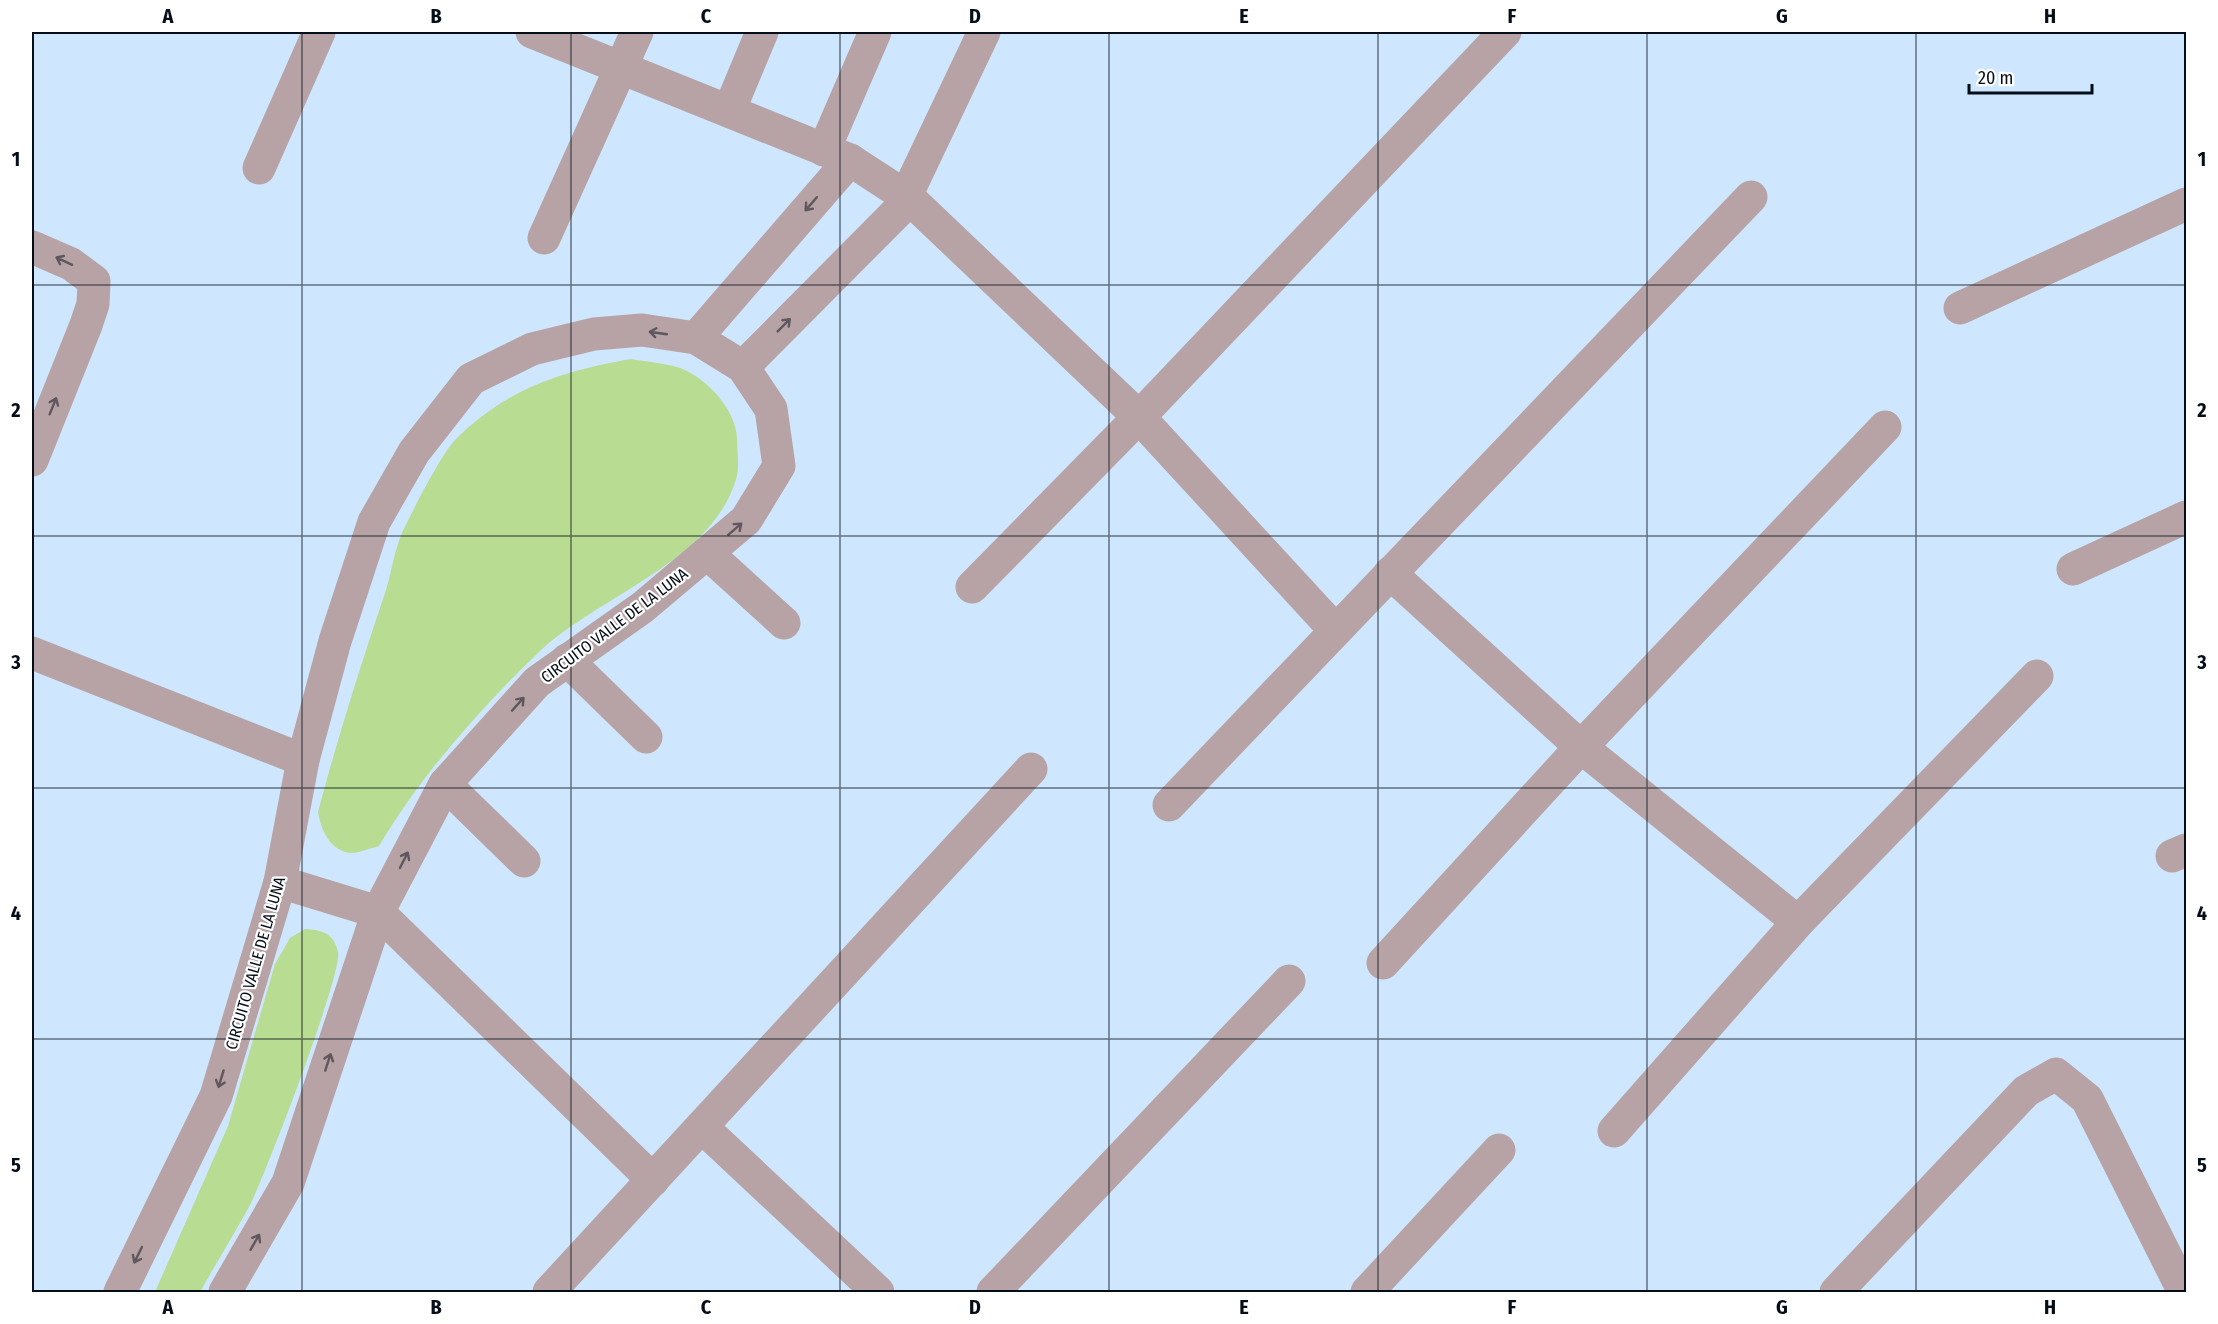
<svg xmlns="http://www.w3.org/2000/svg" width="2218" height="1324" font-family="'Fira Sans Condensed',sans-serif">
<style>
.green{fill:#b8dc92}
.lines{fill:none;stroke-linecap:round;stroke-linejoin:round}
.minor{stroke:#b7a3a5;stroke-width:33}
.oneway{stroke:#5e585e}
.grid{fill:none;stroke:#050e18;stroke-width:1.5;stroke-opacity:0.55}
.labels{text-anchor:middle;stroke-width:4.5;stroke-linejoin:round;paint-order:stroke}
.street-label{font-size:16px;fill:#050e18;stroke:#fff}
.neatline{fill:none;stroke:#050e18;stroke-width:2}
.grid-label{font-size:20px;text-anchor:middle;font-weight:bold;fill:#050e18}
</style>
<rect width="100%" height="100%" fill="#cee6fe"/>
<g class="green">
<path d="M631,359C647,362 665,363 680,368C707,378 736,410 737,438C737,451 740,468 736,479C712,562 596,597 538,653C478,711 422,774 379,846C371,848 359,853 351,853C330,851 321,830 318,812C337,740 359,670 383,599C391,578 393,554 402,533C412,512 441,454 456,439C507,388 563,371 631,359Z"/>
<path d="M305,929C322,930 334,933 338,952C343,973 265,1176 250,1205C234,1235 216,1263 200,1292H155L228,1126L275,964L290,938Z"/>
</g>
<g class="lines">
<g class="minor">
<path d="M532,32L850,160L910,199L1139,417L1335,630"/>
<path d="M729,111L762,32"/>
<path d="M824,150L875,32"/>
<path d="M259,168L319,32"/>
<path d="M906,196L984,32"/>
<path d="M544,238L637,32"/>
<path d="M32,247L71,264L94,281L93,304L86,325L32,460"/>
<path d="M1960,308L2186,204"/>
<path d="M696,338L850,160"/>
<path d="M743,367L910,199"/>
<path d="M707,553L784,623"/>
<path d="M2073,569L2186,517"/>
<path d="M1390,573L1581,747L1798,922"/>
<path d="M972,587L1139,417L1505,32"/>
<path d="M32,653L303,760"/>
<path d="M567,660L646,737"/>
<path d="M445,784L524,861"/>
<path d="M1169,805L1751,197"/>
<path d="M2172,856L2186,850"/>
<path d="M280,882L378,912L653,1180"/>
<path d="M1383,963L1581,747L1885,427"/>
<path d="M702,1127L878,1292"/>
<path d="M1614,1131L1798,922L2037,676"/>
<path d="M120,1292L216,1096L280,882L303,760L335,641L374,522L414,452L471,379L532,349L594,334L642,330L696,338L743,367L771,409L779,466L746,520L643,607L537,682L445,784L378,912L288,1183L225,1292"/>
<path d="M549,1292L1031,769"/>
<path d="M993,1292L1289,981"/>
<path d="M1367,1292L1499,1150"/>
<path d="M1836,1292L2026,1091L2056,1074L2087,1099L2184,1292"/>
</g>
</g>
<defs><path id="oneway-shaft" d="M-6 0H5M1.5-3L5.5 0L1.5 3" fill="none" stroke-width="1.6" stroke-linecap="round" stroke-linejoin="round" transform="scale(1.5)"/></defs>
<g class="oneway">
<use href="#oneway-shaft" transform="translate(811 204) rotate(131)"/>
<use href="#oneway-shaft" transform="translate(64 261) rotate(-155)"/>
<use href="#oneway-shaft" transform="translate(784 325) rotate(-45)"/>
<use href="#oneway-shaft" transform="translate(658 333) rotate(-172)"/>
<use href="#oneway-shaft" transform="translate(53 406) rotate(-68)"/>
<use href="#oneway-shaft" transform="translate(735 529) rotate(-41)"/>
<use href="#oneway-shaft" transform="translate(518 704) rotate(-48)"/>
<use href="#oneway-shaft" transform="translate(404 860) rotate(-63)"/>
<use href="#oneway-shaft" transform="translate(328 1062) rotate(-72)"/>
<use href="#oneway-shaft" transform="translate(221 1079) rotate(107)"/>
<use href="#oneway-shaft" transform="translate(255 1242) rotate(-60)"/>
<use href="#oneway-shaft" transform="translate(138 1255) rotate(116)"/>
</g>
<path class="grid" d="M302,32V1292M571,32V1292M840,32V1292M1109,32V1292M1378,32V1292M1647,32V1292M1916,32V1292M32,285H2186M32,536H2186M32,788H2186M32,1039H2186"/>
<g class="labels">
<g class="street-label">
<text transform="translate(614 625) rotate(-37)" y="6">CIRCUITO VALLE DE LA LUNA</text>
<text transform="translate(255 963) rotate(-74)" y="6">CIRCUITO VALLE DE LA LUNA</text>
</g>
</g>
<rect width="2218" height="1324" fill="none" stroke="#ffffff" stroke-width="66"/>
<path d="M1969 84v9h123v-9" fill="none" stroke="#050e18" stroke-width="3"/>
<text x="1978" y="84" font-size="18" fill="#050e18" stroke="#ffffff" stroke-width="4.5" paint-order="stroke">20 m</text>
<rect x="33" y="33" width="2152" height="1258" class="neatline"/>
<g class="grid-label">
<text x="168" y="23">A</text>
<text x="436" y="23">B</text>
<text x="706" y="23">C</text>
<text x="975" y="23">D</text>
<text x="1244" y="23">E</text>
<text x="1512" y="23">F</text>
<text x="1782" y="23">G</text>
<text x="2050" y="23">H</text>
<text x="16" y="166">1</text>
<text x="2202" y="166">1</text>
<text x="16" y="417">2</text>
<text x="2202" y="417">2</text>
<text x="16" y="669">3</text>
<text x="2202" y="669">3</text>
<text x="16" y="920">4</text>
<text x="2202" y="920">4</text>
<text x="16" y="1172">5</text>
<text x="2202" y="1172">5</text>
<text x="168" y="1314">A</text>
<text x="436" y="1314">B</text>
<text x="706" y="1314">C</text>
<text x="975" y="1314">D</text>
<text x="1244" y="1314">E</text>
<text x="1512" y="1314">F</text>
<text x="1782" y="1314">G</text>
<text x="2050" y="1314">H</text>
</g>
</svg>
